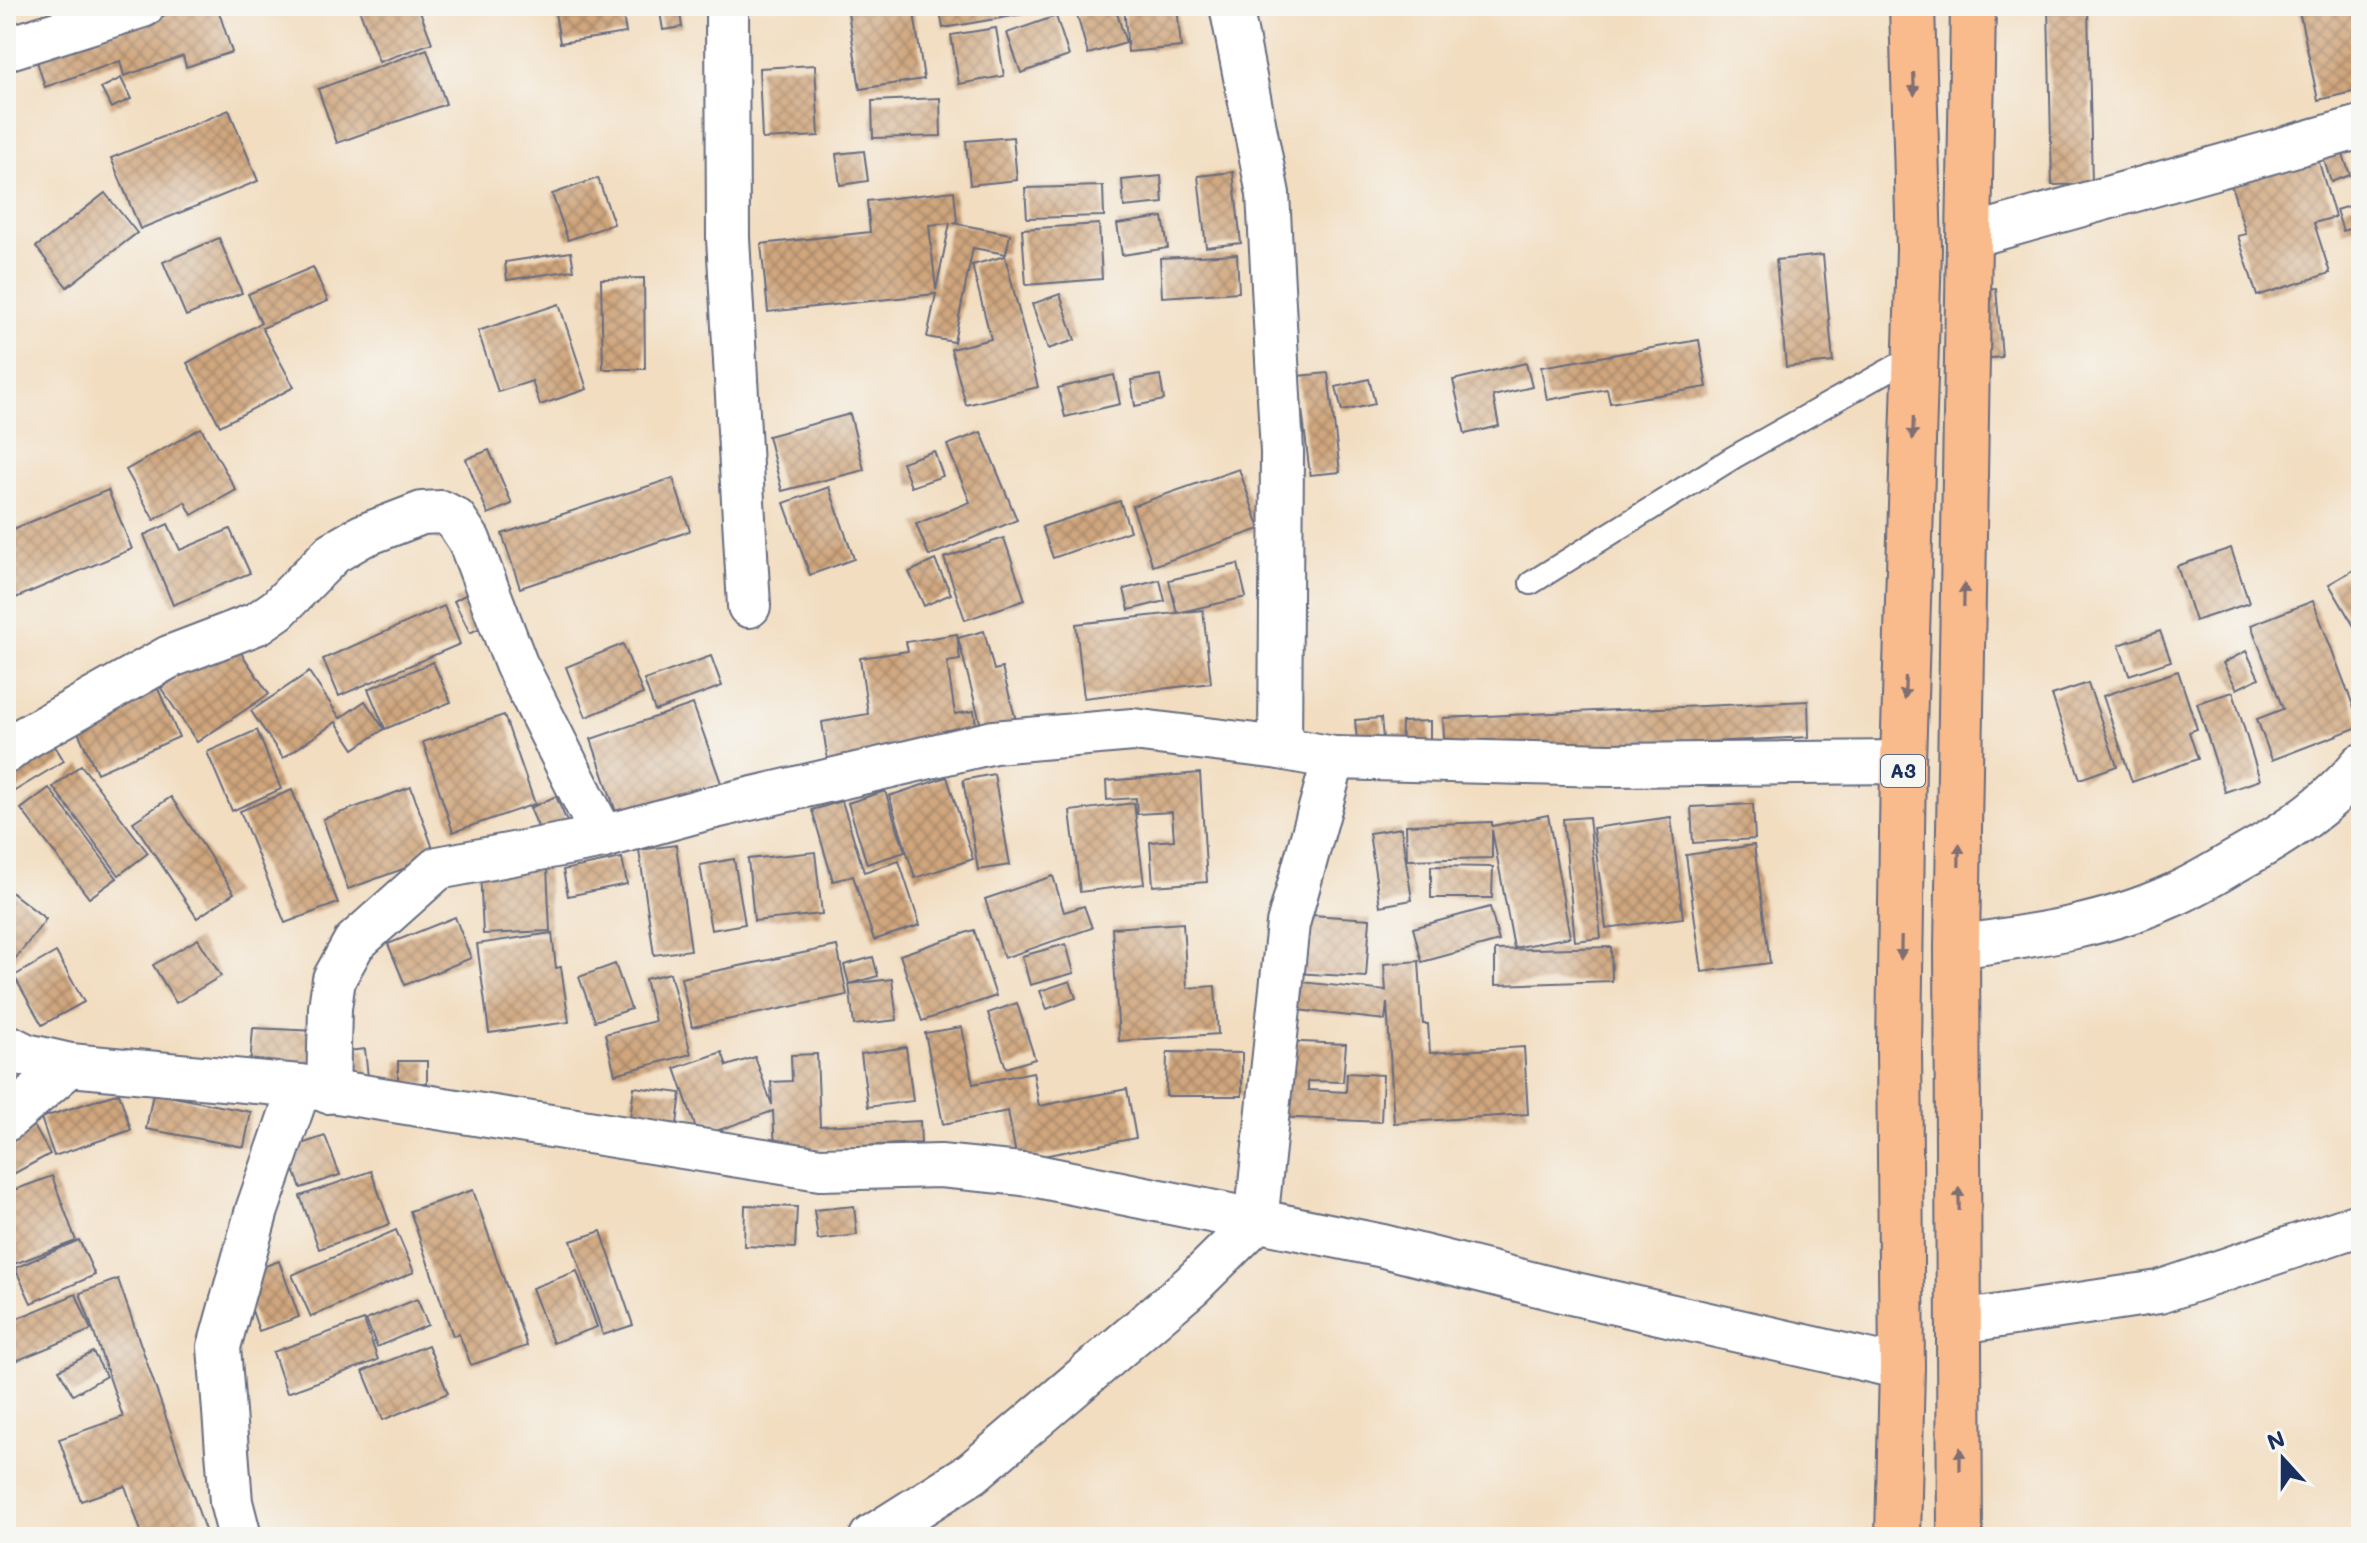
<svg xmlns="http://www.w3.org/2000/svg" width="2367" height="1543" font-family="Mali,sans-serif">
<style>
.building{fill:url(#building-cross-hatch);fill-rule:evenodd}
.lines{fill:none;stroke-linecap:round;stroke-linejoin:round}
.service-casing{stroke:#666c80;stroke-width:26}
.minor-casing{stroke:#666c80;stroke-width:46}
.trunk-casing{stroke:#666c80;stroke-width:48}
.service{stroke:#fff;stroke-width:22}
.minor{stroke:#fff;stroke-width:42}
.trunk{stroke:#fabb8c;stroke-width:44}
.oneway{fill:#7f6e73}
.labels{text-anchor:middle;stroke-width:6;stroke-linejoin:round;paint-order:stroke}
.shield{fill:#f6f6f2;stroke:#5d6b8a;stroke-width:2}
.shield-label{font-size:20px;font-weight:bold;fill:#1b2f5e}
</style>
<defs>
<pattern id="building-cross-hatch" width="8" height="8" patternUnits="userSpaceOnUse" patternTransform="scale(2)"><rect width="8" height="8" fill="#d0a67d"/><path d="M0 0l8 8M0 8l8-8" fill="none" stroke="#a8886a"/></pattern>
</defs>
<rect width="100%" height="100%" fill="#f6f6f2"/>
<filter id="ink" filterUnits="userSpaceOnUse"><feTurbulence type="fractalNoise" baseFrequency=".0125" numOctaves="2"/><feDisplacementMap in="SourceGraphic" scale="16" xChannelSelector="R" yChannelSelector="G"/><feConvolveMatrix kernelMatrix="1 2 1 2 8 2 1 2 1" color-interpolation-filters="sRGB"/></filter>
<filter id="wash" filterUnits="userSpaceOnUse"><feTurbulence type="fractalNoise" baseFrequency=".006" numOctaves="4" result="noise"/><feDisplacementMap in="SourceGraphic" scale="32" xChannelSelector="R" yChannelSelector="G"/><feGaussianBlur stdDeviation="1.8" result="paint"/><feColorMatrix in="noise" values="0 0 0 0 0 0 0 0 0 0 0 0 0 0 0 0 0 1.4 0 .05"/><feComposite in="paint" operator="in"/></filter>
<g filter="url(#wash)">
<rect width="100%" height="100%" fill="#f2ddc0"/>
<g id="blocks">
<g class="building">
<path d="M192,6H217L232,52L186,67L183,56L124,76L120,61L45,87L36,58Z"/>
<path d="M358,6H418L432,43L379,62Z"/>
<path d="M554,6H632V8L622,9L626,33L560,43Z"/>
<path d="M659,6H679L682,27L663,30Z"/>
<path d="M847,6H913L924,79L860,89Z"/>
<path d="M939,6H1058V8L943,28Z"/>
<path d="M1108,6H1115L1126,43L1088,54L1077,15Z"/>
<path d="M1124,6H1177L1181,47L1128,52Z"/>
<path d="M2048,6H2088L2092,184L2052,185Z"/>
<path d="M2298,6H2354L2361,36V90L2318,100Z"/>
<path d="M1056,16L1069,56L1021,73L1007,33Z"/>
<path d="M996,28L1004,76L959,84L951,35Z"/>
<path d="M427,49L446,104L337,143L318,89Z"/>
<path d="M815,65L819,136L762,139L759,68Z"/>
<path d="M121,78L131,99L111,108L101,88Z"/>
<path d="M940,98L941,136L873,138L872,101Z"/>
<path d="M229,110L258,181L140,229L111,158Z"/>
<path d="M1013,137L1017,180L970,185L966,141Z"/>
<path d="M2340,145L2350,175L2331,182L2321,151Z"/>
<path d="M864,151L868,181L840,185L836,154Z"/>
<path d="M2316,152L2335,217L2314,223L2330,273L2257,296L2238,236L2246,234L2229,178Z"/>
<path d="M1233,172L1241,243L1206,247L1198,176Z"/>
<path d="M1161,176L1163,203L1124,207L1122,180Z"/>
<path d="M598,178L614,224L568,240L552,194Z"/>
<path d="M1103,186L1104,216L1027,218L1025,188Z"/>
<path d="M954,191L957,222L953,223L1010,234L1006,254L973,248L954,342L927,337L936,294L768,312L761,244L870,232L867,201ZM950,223L936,290L929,225Z"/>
<path d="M105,193L137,233L67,287L36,247Z"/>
<path d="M2361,202V225L2343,231L2336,210Z"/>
<path d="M1163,217L1168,248L1122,255L1117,224Z"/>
<path d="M1099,224L1102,279L1026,285L1022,229Z"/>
<path d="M219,238L242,293L186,316L163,262Z"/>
<path d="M571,252L574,270L507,280L505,262Z"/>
<path d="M1237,254L1239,292L1162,297L1160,258Z"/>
<path d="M1823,255L1833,362L1786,367L1776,260Z"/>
<path d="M1005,256L1038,387L966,405L951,349L991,339L972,265Z"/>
<path d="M313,267L328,301L262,328L294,387L220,426L187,363L261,323L248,294Z"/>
<path d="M644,278L645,369H603L601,279Z"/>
<path d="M1996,288L2002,357L1981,359L1976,290Z"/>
<path d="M1060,294L1075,340L1048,349L1032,304Z"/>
<path d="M559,304L587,389L540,405L532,381L498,392L478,331Z"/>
<path d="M1699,340L1707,387L1610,403L1607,389L1547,400L1541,367Z"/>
<path d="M1526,363L1532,387L1493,396L1499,426L1465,434L1453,380Z"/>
<path d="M1328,373L1340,472L1310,475L1298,376Z"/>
<path d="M1114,375L1120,404L1065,417L1058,388Z"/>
<path d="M1160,375L1164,400L1135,406L1131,380Z"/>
<path d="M1369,379L1375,404L1342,411L1336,387Z"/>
<path d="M850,414L864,470L782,491L768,436Z"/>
<path d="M201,428L236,490L192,515L185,502L154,520L126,470Z"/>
<path d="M981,432L1017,520L929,556L916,524L970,502L947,445Z"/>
<path d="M489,450L512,504L488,514L466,459Z"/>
<path d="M934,451L943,476L911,487L902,462Z"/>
<path d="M1239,469L1260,529L1153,566L1132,506Z"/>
<path d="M673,478L690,531L520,588L502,534Z"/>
<path d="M829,487L854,559L810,575L784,503Z"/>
<path d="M108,490L132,549L6,602V532Z"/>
<path d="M1120,501L1130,531L1053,558L1042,527Z"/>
<path d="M168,524L180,550L230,529L250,573L173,605L144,535Z"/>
<path d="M1004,538L1025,600L965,620L944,558Z"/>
<path d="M2231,548L2249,603L2195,621L2177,566Z"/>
<path d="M935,560L951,594L924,606L909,572Z"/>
<path d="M1238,564L1246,597L1177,613L1169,580Z"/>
<path d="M2359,567L2361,571V638L2329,584Z"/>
<path d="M1160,580L1165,601L1129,610L1124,589Z"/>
<path d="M474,590L490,623L470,633L454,601Z"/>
<path d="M2313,601L2361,726L2272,760L2257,719L2283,709L2251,625Z"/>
<path d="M444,606L460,644L339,696L323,659Z"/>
<path d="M1203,610L1211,683L1084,698L1076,624Z"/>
<path d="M984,631L994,670L1002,668L1018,728L984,737L958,638Z"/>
<path d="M2160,631L2171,661L2129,675L2119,645Z"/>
<path d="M957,634L960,660L947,662L955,714L974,711L979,745L829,768L822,722L868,714L860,658L908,651L906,642Z"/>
<path d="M233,641L269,694L197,742L161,688Z"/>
<path d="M623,644L643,694L586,717L566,667Z"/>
<path d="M2246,651L2259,678L2237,689L2223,663Z"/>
<path d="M711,656L722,686L655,711L644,680Z"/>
<path d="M433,662L451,702L385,729L368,689Z"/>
<path d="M2178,671L2197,729L2189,732L2198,759L2132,782L2103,696Z"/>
<path d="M309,672L340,718L365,701L384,729L354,749L336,722L283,758L251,711Z"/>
<path d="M155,682L179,737L97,773L72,719Z"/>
<path d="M2088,683L2117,766L2080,779L2052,695Z"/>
<path d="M2233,692L2260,780L2225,792L2197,703Z"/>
<path d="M1808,701L1809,737L1445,755L1443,718Z"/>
<path d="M693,704L721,783L618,818L591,739Z"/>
<path d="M504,715L535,804L453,832L423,742Z"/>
<path d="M1381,718L1384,749L1358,751L1355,720Z"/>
<path d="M1430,721V755H1401L1402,722Z"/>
<path d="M257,730L281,789L232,811L207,752Z"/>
<path d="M47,733L64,761L13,792L6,781V759Z"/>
<path d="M81,765L148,853L119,875L53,787Z"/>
<path d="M1200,773L1207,882L1153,886L1150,842L1174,840L1172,812L1137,814L1136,798L1107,800L1106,781Z"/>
<path d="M994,774L1010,865L978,870L963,780Z"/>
<path d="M947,777L973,859L915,878L889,796Z"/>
<path d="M411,787L436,857L348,889L323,819Z"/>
<path d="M49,788L117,878L89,898L21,809Z"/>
<path d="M292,790L338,903L285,923L240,811Z"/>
<path d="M885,791L905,852L867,864L848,803Z"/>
<path d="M556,796L570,829L544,841L530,808Z"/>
<path d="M171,797L234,893L197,918L133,822Z"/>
<path d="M842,801L864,872L899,861L920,925L874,940L853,876L833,881L812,810Z"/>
<path d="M1134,803L1144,884L1080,892L1070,811Z"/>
<path d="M1753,804L1755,839L1693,843L1691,807Z"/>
<path d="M1548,815L1570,937L1514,948L1492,830V858L1407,860L1406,825L1492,822V826Z"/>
<path d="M1589,817L1601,938L1575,941L1563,819Z"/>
<path d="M1671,817L1683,918L1606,928L1593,828Z"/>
<path d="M1401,828L1412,900L1380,906L1369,833Z"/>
<path d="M676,845L691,950L654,955L639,850Z"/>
<path d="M1754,845L1770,963L1702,972L1686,855Z"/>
<path d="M815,852L822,914L754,921L748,859Z"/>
<path d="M622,858L627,884L568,896L563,870Z"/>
<path d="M734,859L745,924L711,930L700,865Z"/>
<path d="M1431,866L1493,867L1492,898H1431Z"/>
<path d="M547,867L550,931L483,934L480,870Z"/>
<path d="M1053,876L1064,912L1084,906L1092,928L1004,958L985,899Z"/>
<path d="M6,888L46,919L6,971Z"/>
<path d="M1490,907L1499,941L1422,962L1413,928Z"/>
<path d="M1297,914L1370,919L1366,977L1293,973Z"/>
<path d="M455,917L471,958L405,985L388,944Z"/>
<path d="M1183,923L1187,988L1215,986L1218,1034L1119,1041L1112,928Z"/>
<path d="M974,930L996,996L922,1021L900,955Z"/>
<path d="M552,933L556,968L561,967L569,1022L489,1033L477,944Z"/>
<path d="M198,939L221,976L176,1003L153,965Z"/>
<path d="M1066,944L1074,973L1030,985L1022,956Z"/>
<path d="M837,946L847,995L692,1027L681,978Z"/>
<path d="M1611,947L1612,981L1495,985V950Z"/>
<path d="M56,952L84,1002L42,1025L14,976Z"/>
<path d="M873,957L878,976L849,984L844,965Z"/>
<path d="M1419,961L1423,1024H1428L1430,1053L1524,1047L1528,1114L1394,1123L1387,1003L1385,1020L1280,1008L1283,980L1386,991L1384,964Z"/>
<path d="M615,964L631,1009L595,1021L579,977Z"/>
<path d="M670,973L691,1054L615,1074L605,1034L655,1021L645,979Z"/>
<path d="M892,979L897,1020L854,1025L849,984Z"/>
<path d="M1070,981L1076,998L1047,1009L1040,991Z"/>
<path d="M1017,1003L1035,1059L1006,1068L988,1013Z"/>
<path d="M962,1027L973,1084L1033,1072L1039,1106L1127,1089L1136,1138L1017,1161L1008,1111L943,1124L925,1033Z"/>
<path d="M253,1028L318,1031L315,1070L250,1066Z"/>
<path d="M1279,1041L1346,1044L1343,1082L1308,1081V1090L1346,1092L1347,1073L1383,1075L1381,1122L1276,1117Z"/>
<path d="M906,1047L913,1101L868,1107L861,1054Z"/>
<path d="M365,1049L368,1077L342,1079L339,1052Z"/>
<path d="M722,1052L727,1066L755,1057L772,1105L771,1082L792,1081L791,1055L817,1054L820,1126L920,1121L921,1143L775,1150L773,1111L699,1137L675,1068Z"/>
<path d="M1167,1052L1242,1053V1096H1166Z"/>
<rect x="398" y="1061" width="29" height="22"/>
<path d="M634,1087L681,1093L677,1124L630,1119Z"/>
<path d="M119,1093L131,1130L54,1156L41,1118Z"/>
<path d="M153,1093L251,1112L244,1147L146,1129Z"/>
<path d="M34,1126L50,1154L6,1178V1142Z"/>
<path d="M325,1136L340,1175L301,1188L286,1149Z"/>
<path d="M371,1171L390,1224L319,1249L300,1196Z"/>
<path d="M52,1176L76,1241L6,1267V1193Z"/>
<path d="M473,1190L527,1346L471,1365L459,1334L453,1336L410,1211Z"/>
<path d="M745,1205L797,1207L795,1248L744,1246Z"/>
<path d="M854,1206L857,1235L818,1240L814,1210Z"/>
<path d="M396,1230L414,1272L311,1317L292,1275Z"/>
<path d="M601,1231L633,1325L603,1335L571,1241Z"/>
<path d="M79,1240L95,1275L31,1303L15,1268Z"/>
<path d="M279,1261L299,1317L259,1331L240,1275Z"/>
<path d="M577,1271L597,1327L553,1343L532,1288Z"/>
<path d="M118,1279L206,1533L193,1537H143L125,1486L81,1501L59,1439L123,1417L80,1293Z"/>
<path d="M76,1294L91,1330L6,1365V1323Z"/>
<path d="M417,1299L428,1325L377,1347L366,1320Z"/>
<path d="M364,1320L378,1360L287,1393L273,1352Z"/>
<path d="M428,1345L448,1393L383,1420L363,1371Z"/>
<path d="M93,1352L106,1376L73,1395L59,1370Z"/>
</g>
</g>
</g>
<g filter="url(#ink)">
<use href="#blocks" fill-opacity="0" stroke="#666c80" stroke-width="2"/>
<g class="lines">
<g class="service-casing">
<path id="service" d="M1531,583L1734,457L1916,355"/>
</g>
<g class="minor-casing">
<g id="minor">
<path d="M727,6L728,238L749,606"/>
<path d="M1231,6L1268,194L1282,452L1280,748"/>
<path d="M6,49L143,6"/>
<path d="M1971,236L2361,127"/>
<path d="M6,752L21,740L169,657L258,623L278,609L333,553L362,536L422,513L442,512L455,519L469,540L516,664L603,837"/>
<path d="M1334,758L1608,765L1903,762"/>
<path d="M1957,947C2030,936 2103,927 2171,896C2195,886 2218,871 2241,858C2285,834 2329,805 2361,765"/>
<path d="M6,1045L26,1055L70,1065L300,1086L820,1169L940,1166L1032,1175L1383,1246L1558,1290L1902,1368"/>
<path d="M328,1092L330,1008L334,979L354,943L438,868L603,837L702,810L994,742L1133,730L1280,748L1334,758L1288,924L1256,1222L1192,1285L972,1473L871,1537"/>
<path d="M6,1120L70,1065"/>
<path d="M1960,1322L2159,1292L2361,1224"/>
<path d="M240,1537L231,1502L219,1347L257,1210L300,1086"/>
</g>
</g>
<g class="trunk-casing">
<g id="trunk">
<path d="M1898,1537L1902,1368L1899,1048L1903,762L1919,249L1912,6"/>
<path d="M1960,1537L1957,947L1973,6"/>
</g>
</g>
<use href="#service" class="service"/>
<use href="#minor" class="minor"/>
<use href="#trunk" class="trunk"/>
</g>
<defs><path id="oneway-solid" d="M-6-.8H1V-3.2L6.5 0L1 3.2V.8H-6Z" transform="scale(2)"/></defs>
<g class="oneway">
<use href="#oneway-solid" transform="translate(1914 84) rotate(88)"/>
<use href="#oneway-solid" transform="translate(1913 428) rotate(92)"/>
<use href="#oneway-solid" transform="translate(1964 595) rotate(-89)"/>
<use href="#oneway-solid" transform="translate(1905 688) rotate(92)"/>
<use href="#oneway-solid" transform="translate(1959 855) rotate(-89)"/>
<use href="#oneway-solid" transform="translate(1901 948) rotate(91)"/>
<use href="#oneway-solid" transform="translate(1959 1199) rotate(-91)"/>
<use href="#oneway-solid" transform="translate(1960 1459) rotate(-90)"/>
</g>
</g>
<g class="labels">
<rect class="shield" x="1881" y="755" width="44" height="32" rx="6"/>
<g class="shield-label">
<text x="1903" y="778">A3</text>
</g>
</g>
<rect width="2367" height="1543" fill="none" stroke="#f6f6f2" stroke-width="32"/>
<g transform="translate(2283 1459) rotate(339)" stroke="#f6f6f2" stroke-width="6" paint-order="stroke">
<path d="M0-6L14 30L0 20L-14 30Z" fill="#1b2f5e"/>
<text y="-12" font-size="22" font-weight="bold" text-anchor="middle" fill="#1b2f5e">N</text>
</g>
</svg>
